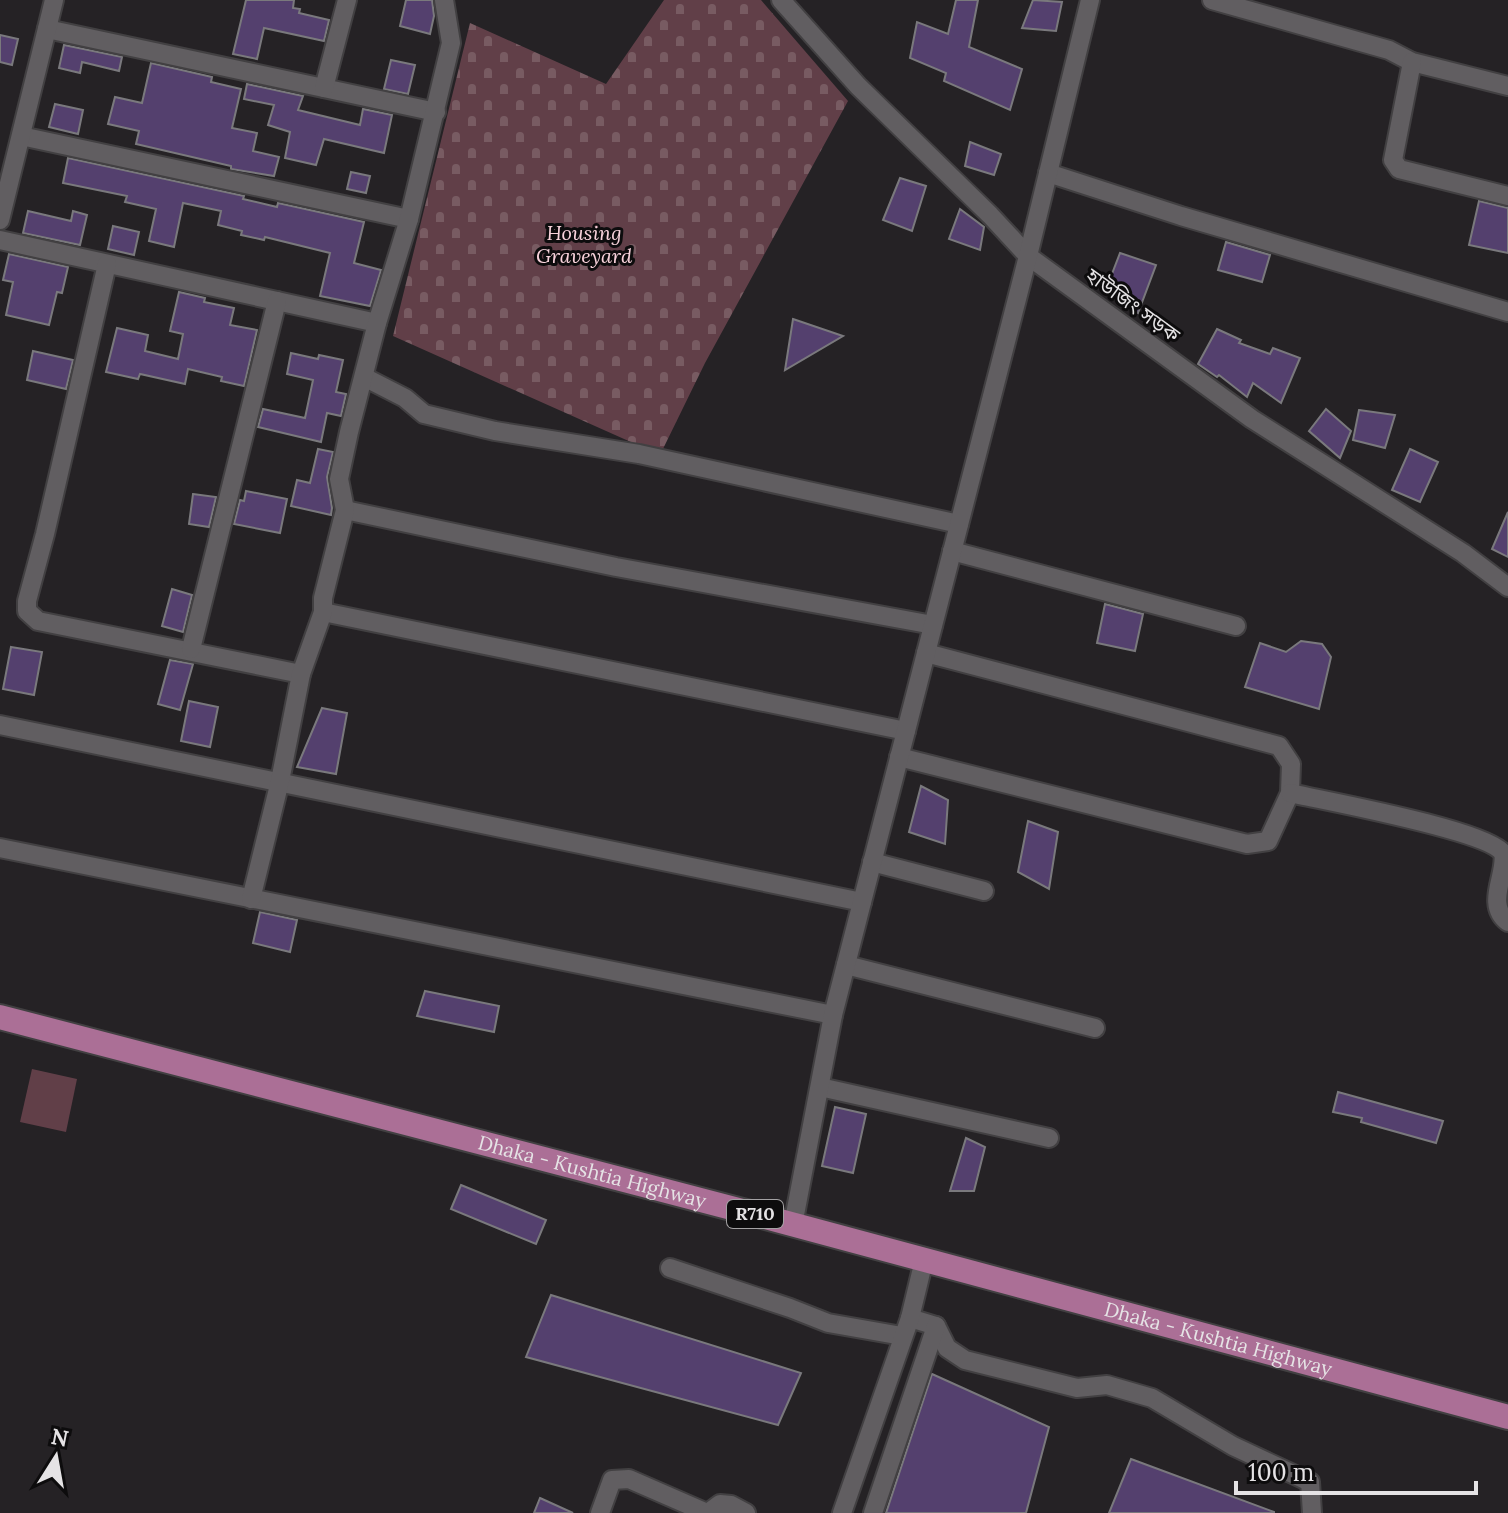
<svg xmlns="http://www.w3.org/2000/svg" width="1508" height="1513" font-family="Lora,'Noto Sans Bengali',serif">
<style>
.cemetery{fill:url(#cemetery-stones)}
.park{fill:#613f48}
.building{fill:#54406e;stroke:#7a797d;stroke-width:2}
.lines{fill:none;stroke-linecap:round;stroke-linejoin:round}
.street-casing{stroke:#424042;stroke-width:22}
.primary-casing{stroke:#424042;stroke-width:28}
.street{stroke:#615e61;stroke-width:18}
.primary{stroke:#ab6f96;stroke-width:24}
.labels{text-anchor:middle;stroke-width:6;stroke-linejoin:round;paint-order:stroke}
.shield{fill:#0d0c0d;stroke:#a4a2a4;stroke-width:2}
.shield-label{font-size:18px;font-weight:bold;fill:#e5e3e5}
.park-label{font-size:20px;font-style:italic;fill:#f9d3dc;stroke:#0d0c0d}
.street-label{font-size:20px;fill:#e5e3e5;stroke:#0d0c0d}
</style>
<defs>
<pattern id="cemetery-stones" width="16" height="16" patternUnits="userSpaceOnUse" patternTransform="scale(2)"><rect width="16" height="16" fill="#613f48"/><path d="M2 7V4a2 2 0 0 1 4 0v3zM10 15v-3a2 2 0 0 1 4 0v3z" fill="#785b62"/></pattern>
</defs>
<rect width="100%" height="100%" fill="#252225"/>
<path class="cemetery" d="M664,0H761L848,101L705,363L660,455L393,336L470,23L606,84Z"/>
<path class="park" d="M32,1069L77,1079L66,1132L20,1122Z"/>
<g class="building">
<path d="M246,0H294L293,8L300,9L299,13L329,20L324,41L264,28L257,59L233,54Z"/>
<path d="M406,0H432L434,16L430,34L400,26Z"/>
<path d="M956,0H978L969,47L1022,69L1010,110L944,81L946,73L910,58L917,22L948,34Z"/>
<path d="M1033,0L1062,2L1056,31L1022,28Z"/>
<path d="M0,35L18,39L12,65L0,62Z"/>
<path d="M64,45L122,57L119,71L82,62L80,73L59,68Z"/>
<path d="M391,60L415,65L408,94L384,89Z"/>
<path d="M151,63L212,77L211,82L241,89L232,128L257,133L253,151L279,157L274,176L231,169V166L136,144L139,131L108,124L115,97L142,103Z"/>
<path d="M247,84L303,96L298,110L360,125L363,109L392,115L384,153L324,139L316,165L285,158L290,132L268,125L274,105L244,99Z"/>
<path d="M55,104L83,110L78,134L49,127Z"/>
<path d="M970,142L1001,154L994,175L965,166Z"/>
<path d="M68,158L244,196L243,199L277,207L278,203L364,222L354,263L381,270L370,306L320,296L330,253L265,237L264,240L241,235L242,231L218,225L221,211L183,203L174,247L149,241L156,209L125,202L127,196L63,183Z"/>
<path d="M351,172L370,176L366,193L347,189Z"/>
<path d="M900,178L926,186L912,231L883,220Z"/>
<path d="M1479,201L1508,208V253L1469,245Z"/>
<path d="M960,209L984,227L980,250L949,239Z"/>
<path d="M28,211L71,221L73,211L87,215L80,245L23,233Z"/>
<path d="M113,226L139,232L134,255L108,249Z"/>
<path d="M1226,242L1270,255L1262,282L1218,270Z"/>
<path d="M1120,253L1156,265L1138,313L1105,292Z"/>
<path d="M9,254L68,267L62,293L57,292L49,325L6,315L13,282L3,280Z"/>
<path d="M179,292L205,298L204,302L234,308L230,325L257,330L244,386L221,381L222,377L188,369L185,384L140,374L138,379L106,372L117,328L148,335L145,351L178,359L183,334L170,331Z"/>
<path d="M793,319L843,336L785,370Z"/>
<path d="M1217,329L1241,340L1239,343L1270,354L1273,348L1300,358L1281,403L1253,383L1247,397L1219,375L1217,377L1198,364Z"/>
<path d="M33,351L73,360L66,389L27,380Z"/>
<path d="M291,353L318,359L319,355L343,360L336,392L346,394L341,416L327,413L321,442L258,427L263,409L305,418L313,380L287,374Z"/>
<path d="M1326,409L1351,431L1340,458L1309,431Z"/>
<path d="M1359,410L1395,415L1385,448L1353,440Z"/>
<path d="M318,449L333,452L327,477L332,508L331,515L291,506L297,480L310,483Z"/>
<path d="M1410,449L1438,462L1420,502L1392,490Z"/>
<path d="M246,491L287,499L280,533L234,524L240,500L244,501Z"/>
<path d="M193,494L216,497L209,527L189,524Z"/>
<path d="M1508,512V557L1492,549Z"/>
<path d="M172,589L192,595L183,632L162,626Z"/>
<path d="M1105,604L1143,614L1135,651L1097,643Z"/>
<path d="M1301,641L1322,644L1331,657L1319,709L1245,687L1260,643L1286,652Z"/>
<path d="M11,647L42,652L34,695L3,689Z"/>
<path d="M170,660L193,664L180,710L158,704Z"/>
<path d="M189,701L218,707L210,747L181,741Z"/>
<path d="M322,708L347,713L336,774L297,767Z"/>
<path d="M921,786L948,800L945,844L909,832Z"/>
<path d="M1028,821L1058,832L1049,889L1018,872Z"/>
<path d="M260,912L297,920L290,952L253,943Z"/>
<path d="M425,991L499,1006L494,1032L417,1016Z"/>
<path d="M1338,1092L1443,1121L1436,1143L1361,1122L1362,1118L1333,1112Z"/>
<path d="M835,1107L866,1114L853,1173L822,1166Z"/>
<path d="M966,1138L985,1147L974,1191H950Z"/>
<path d="M461,1185L546,1220L536,1244L451,1209Z"/>
<path d="M551,1295L801,1373L778,1425L526,1357Z"/>
<path d="M932,1374L1049,1427L1026,1513H886Z"/>
<path d="M1131,1459L1274,1512V1513H1109Z"/>
<path d="M540,1498L573,1513H534Z"/>
</g>
<g class="lines">
<g class="street-casing">
<g id="street">
<path d="M781,0L858,86L990,215L1028,256L1252,419L1463,553L1508,587"/>
<path d="M1212,0L1389,50L1412,62L1508,86"/>
<path d="M47,29L436,112"/>
<path d="M1412,62L1393,160L1399,169L1508,196"/>
<path d="M324,88L347,0"/>
<path d="M21,136L409,219"/>
<path d="M1048,173L1181,216L1508,312"/>
<path d="M0,220L54,0"/>
<path d="M0,240L377,323"/>
<path d="M107,264L45,534L27,601V611L38,621L301,674"/>
<path d="M364,377L405,398L424,414L495,431L639,454L959,524"/>
<path d="M345,510L616,567L933,625"/>
<path d="M952,551L1236,626"/>
<path d="M323,612L906,731"/>
<path d="M191,649L277,301"/>
<path d="M0,725L862,902"/>
<path d="M899,757L1247,844L1268,841L1290,793L1291,764L1279,746L926,653"/>
<path d="M1290,793C1325,801 1486,830 1503,853C1508,873 1484,904 1508,922"/>
<path d="M0,848L833,1015"/>
<path d="M872,862L984,891"/>
<path d="M251,899L280,781L301,674L323,612V598L345,510L339,479L349,432L377,323L409,219L451,43L444,0"/>
<path d="M846,965L1095,1028"/>
<path d="M820,1087L1049,1138"/>
<path d="M793,1225L833,1015L1028,256L1090,0"/>
<path d="M670,1268L790,1308L828,1323L902,1336"/>
<path d="M910,1318L936,1326L947,1348L965,1360L1077,1388L1107,1385L1152,1398L1233,1446L1310,1482L1312,1513"/>
<path d="M600,1513L612,1480L629,1479L707,1513"/>
<path d="M708,1513L720,1504L731,1505L746,1513"/>
<path d="M842,1513L910,1318L924,1260"/>
<path d="M873,1513L936,1326"/>
</g>
</g>
<g class="primary-casing">
<g id="primary">
<path id="s1" d="M0,1017L758,1215L1508,1417"/>
</g>
</g>
<use href="#street" class="street"/>
<use href="#primary" class="primary"/>
</g>
<g class="labels">
<rect class="shield" x="727" y="1200" width="56" height="28" rx="6"/>
<g class="shield-label">
<text x="755" y="1220">R710</text>
</g>
<g class="park-label">
<text x="584" y="240">Housing<tspan x="584" dy="23">Graveyard</tspan></text>
</g>
<g class="street-label">
<text transform="translate(1133 305) rotate(36)" y="7">হাউজিং সড়ক</text>
<text dy="7" stroke="none"><textPath href="#s1" startOffset="612">Dhaka - Kushtia Highway</textPath></text>
<text dy="7" stroke="none"><textPath href="#s1" startOffset="1260">Dhaka - Kushtia Highway</textPath></text>
</g>
</g>
<g transform="translate(56 1457) rotate(11)" stroke="#0d0c0d" stroke-width="6" paint-order="stroke">
<path d="M0-6L14 30L0 20L-14 30Z" fill="#e5e3e5"/>
<text y="-12" font-size="22" font-weight="bold" text-anchor="middle" fill="#e5e3e5">N</text>
</g>
<path d="M1236 1481v12h240v-12" fill="none" stroke="#e5e3e5" stroke-width="4"/>
<text x="1248" y="1481" font-size="24" fill="#e5e3e5" stroke="#0d0c0d" stroke-width="6" paint-order="stroke">100 m</text>
</svg>
